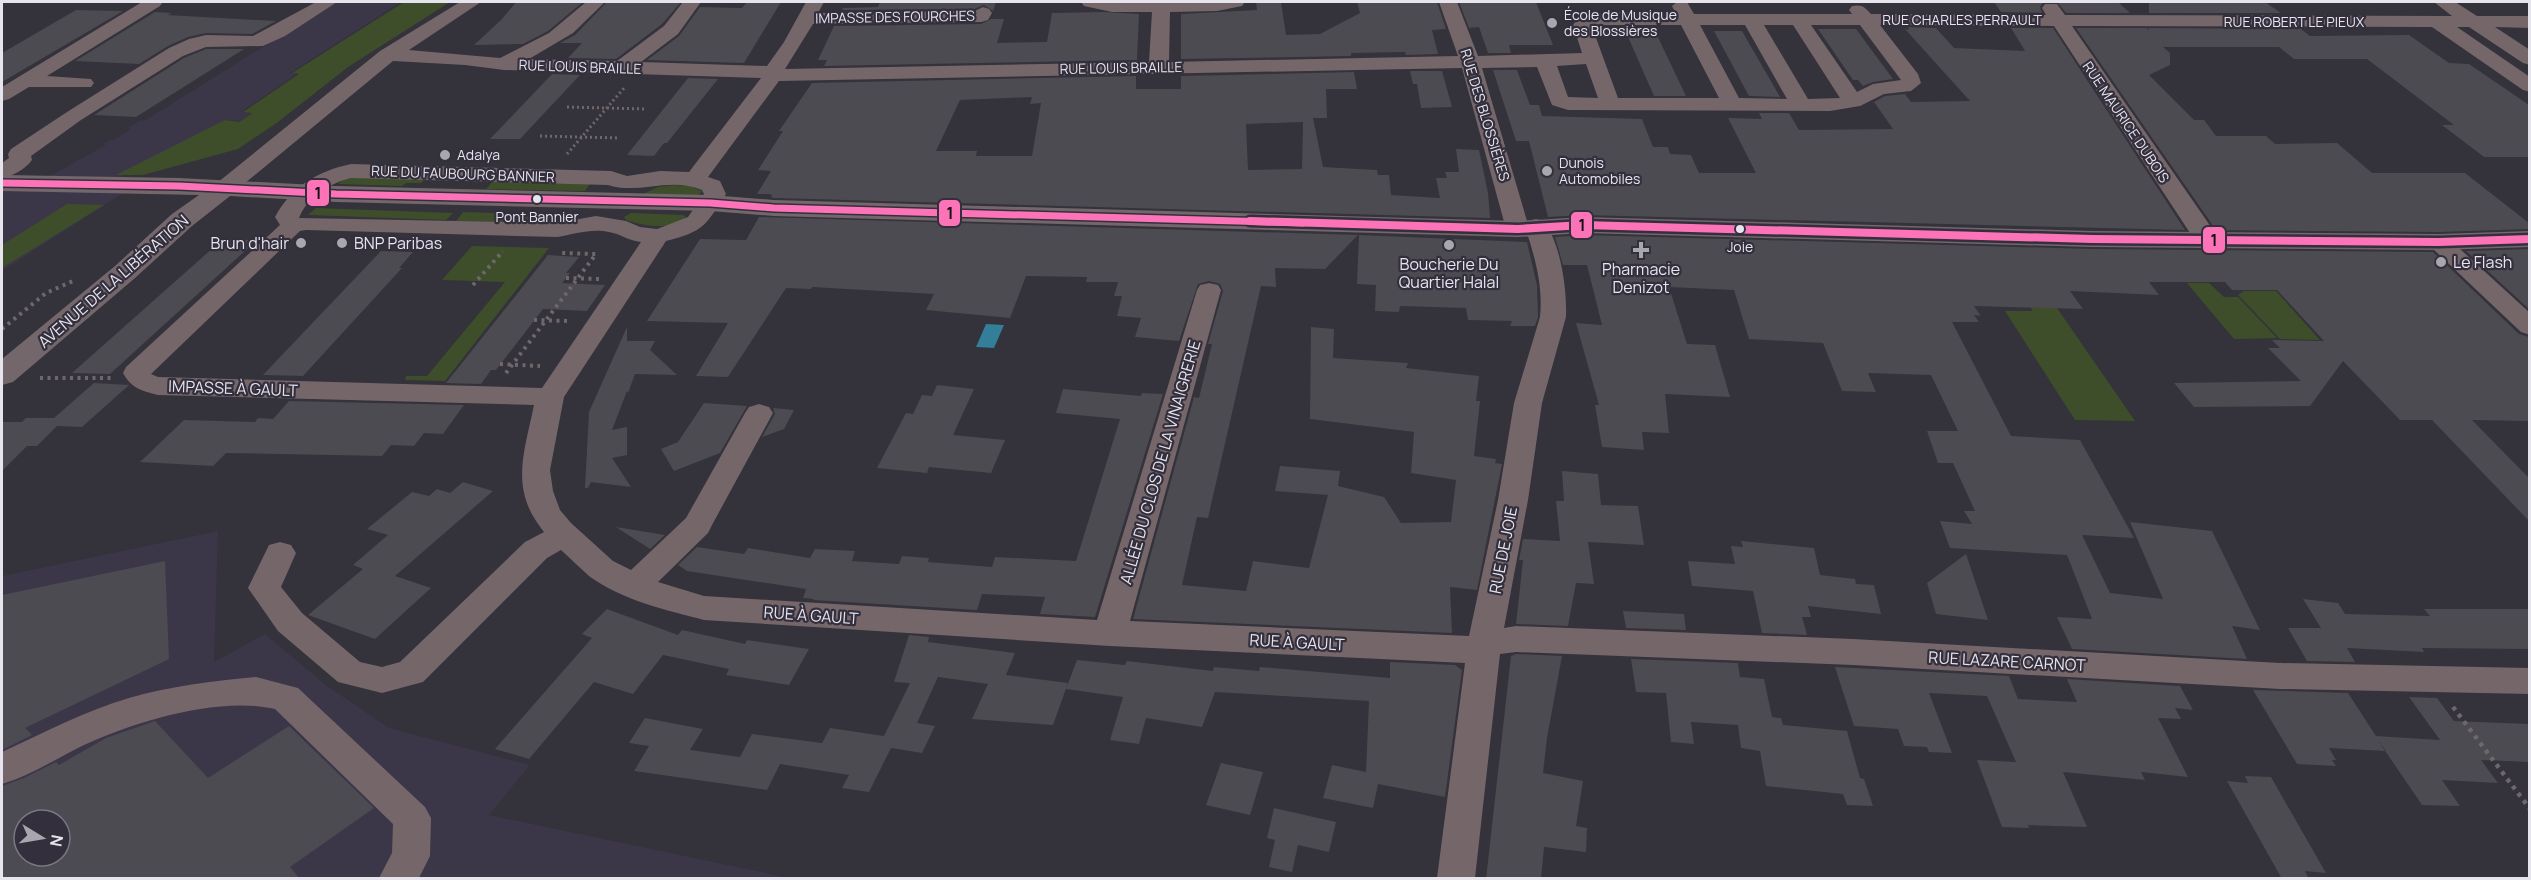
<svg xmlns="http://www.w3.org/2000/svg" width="2531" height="880" font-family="Manrope,sans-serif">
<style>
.built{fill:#3c3649;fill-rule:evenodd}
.green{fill:#3e4e2a}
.water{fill:#337e98}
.building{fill:#4b4b51;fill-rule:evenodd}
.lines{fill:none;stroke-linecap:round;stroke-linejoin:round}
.path-far2{stroke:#70676a;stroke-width:3;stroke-dasharray:2 3;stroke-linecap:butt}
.path-far1{stroke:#70676a;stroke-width:4;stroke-dasharray:3 4.5;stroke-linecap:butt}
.path{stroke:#70676a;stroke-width:4.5;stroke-dasharray:4 5;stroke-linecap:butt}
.minor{fill:#75666a;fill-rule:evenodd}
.major{fill:#74676c;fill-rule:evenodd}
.bus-1-far1-casing{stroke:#332f3d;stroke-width:10}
.bus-1-casing{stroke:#332f3d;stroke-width:13}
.bus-1-far1{stroke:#fc74b7;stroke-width:7}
.bus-1{stroke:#fc74b7;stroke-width:8}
.poi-dot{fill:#a8a6ae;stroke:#332f3d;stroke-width:2}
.bus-dot{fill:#e6e4ed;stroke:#332f3d;stroke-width:2}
.labels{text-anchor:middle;stroke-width:4.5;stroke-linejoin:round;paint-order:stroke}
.far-poi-label{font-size:14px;fill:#e6e4ed;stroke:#332f3d;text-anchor:start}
.far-street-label{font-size:14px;fill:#e6e4ed;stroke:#332f3d}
.bus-label{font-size:14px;fill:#e6e4ed;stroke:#332f3d}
.poi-label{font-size:16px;fill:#e6e4ed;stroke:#332f3d;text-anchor:start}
.street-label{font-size:16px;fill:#e6e4ed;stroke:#332f3d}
.line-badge{stroke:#332f3d;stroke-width:2}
.pale-badge-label{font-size:16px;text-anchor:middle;font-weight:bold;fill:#111}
</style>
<rect width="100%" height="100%" fill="#34323a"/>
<g class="built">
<path d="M335,2H401L290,73L297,74L241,112L251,113L239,121L225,120L117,179L143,180L2,271V184L18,175L48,177L106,145L103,144L110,140H114L131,129L128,128L139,121H144Z"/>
<path d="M218,531L214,662L265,634L327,686L389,728L530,765L489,815L790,878H2V576ZM24,820H60V856H24Z"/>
</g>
<g class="green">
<path d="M404,2H450L348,67L278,122L238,149L143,175H116L225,120L239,122L252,113L243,112L299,74L292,73Z"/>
<path d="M346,177L425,179L421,183H406L402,186L338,184Z"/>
<path d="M494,180L591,182L585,191L486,189Z"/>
<path d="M674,185L690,186L702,191L699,195L643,194L658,187Z"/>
<path d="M67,204L104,205L2,268V245Z"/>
<path d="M316,208L453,213L446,220L308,215Z"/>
<path d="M463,212L563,215L556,223L456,221Z"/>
<path d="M631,213L684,215L686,217C672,231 643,226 626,220L624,217Z"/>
<path d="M472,246L549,248L445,381L405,380L406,376H427L505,282L442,280Z"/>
<path d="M2187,283H2209L2224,297H2238L2277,338L2234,339Z"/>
<path d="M2244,291H2276L2320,340L2280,339L2238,295Z"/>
<path d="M2046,292L2135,421L2075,420L2005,311H2032L2031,308Z"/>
</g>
<path class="water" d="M986,324L1004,325L994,348L976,347Z"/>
<g class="building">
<path d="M516,2H583L548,31L523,44L474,45L502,19Z"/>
<path d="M607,2H681L662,24L616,59L568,58L582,43H560L575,35Z"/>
<path d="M747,2H781L744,63L647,60L679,36L700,7L742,8Z"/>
<path d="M880,2H996L993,11L984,5L974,9L842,10L843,8L878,7Z"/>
<path d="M1256,2H1281L1286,35L1320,34L1360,13L1357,2H1437L1446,29L1432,30L1438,54L1406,55L1405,52L1351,53V56L1181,59V14L1257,10Z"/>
<path d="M1459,2H1536L1553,45H1509L1511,53H1488L1479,27L1469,28Z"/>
<path d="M1994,2H2118L2130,13H2066L2057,2L2043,3L2040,7L2042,13L2001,12Z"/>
<path d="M2149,2H2265L2281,13H2149Z"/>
<path d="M76,10L123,11L2,82V53Z"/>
<path d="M155,12L172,13L167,15L276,21L252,34L206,33L188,37L168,46L139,64L75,61Z"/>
<path d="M1104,12L1139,14L1137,60L824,66L827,60H818L834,26L981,24L991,19H1004L997,43L1047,42L1052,13Z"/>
<path d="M1908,27L1936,28L1954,48L2025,51L2011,28H2053L2185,230L1583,215L1548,217L1529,141H1516L1493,70H1517L1530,105H1539L1542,116L1642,119L1653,147H1668L1670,154L1691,155L1699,173H1756L1728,118L1762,119L1759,113H1789L1799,130L1893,129L1874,102L1885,96L1905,94L1911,102L1970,101L1905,29L1909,30Z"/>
<path d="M2076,28H2147L2149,30V28L2301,29L2310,36L2409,35L2449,63L2469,64L2529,105V157H2484L2442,125H2454L2367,59H2294L2279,47H2163L2170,53V65L2149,75L2194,120H2204L2216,136H2266L2275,144L2337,143L2372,173H2465L2529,223V229L2439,232L2216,230Z"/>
<path d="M1818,29H1856L1893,79L1873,82L1863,86L1858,80H1853Z"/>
<path d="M1625,30L1655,31L1686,96H1654Z"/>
<path d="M1714,31H1742L1780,97L1749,96Z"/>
<path d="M206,49H244L136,117L94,115L184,58Z"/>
<path d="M1410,71H1442L1452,107L1421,108L1417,84H1413Z"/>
<path d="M1354,72L1357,89H1326L1327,118H1313L1323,167L1377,170L1378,175H1389L1391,195L1440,198L1436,178H1447L1445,172H1459L1456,149L1479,150L1488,193L1490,218L774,198L771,197L772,195L769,194H757L771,171L758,170L783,131H779L812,83L1136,76V89H1181V76ZM1032,97L1030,104L1041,103L1032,156H976L977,151H936L960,100ZM1303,122L1302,169L1248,170L1246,124Z"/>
<path d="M552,74L580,75L520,139H490Z"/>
<path d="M688,78L718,79L667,143H664L654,156L627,155Z"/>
<path d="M759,217L1358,235L1325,269L1275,268L1276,287L1261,286L1208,518L1197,517L1182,585L1246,591L1253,561L1309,568L1328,495L1275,491L1280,466L1340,471L1338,486L1384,497L1401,523L1451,522L1456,480L1411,473L1414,432L1310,419L1311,327L1334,329L1333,358L1408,363L1406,368L1479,376L1476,401H1480L1474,456L1496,459L1495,463L1502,464L1477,590L1450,587L1452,633L1133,619L1194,397L1199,398L1212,344H1208L1223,291L1220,284L1209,281L1198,284L1179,341L1135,337L1141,318L1117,316L1122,296H1114L1118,282H1086L1087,277L1026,276L1010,318L926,310L934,294L812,287L811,289L786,288L728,377L696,376L728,323L647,321L700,239L746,240Z"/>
<path d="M1359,235L1527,242L1537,285L1538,317L1535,326H1510L1512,321L1468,320L1466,308L1400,306L1399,312L1375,311L1376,285L1357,284Z"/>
<path d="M1583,235L2092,249L2433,252L2519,334L2529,337V421L2472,420L2529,478V521L2432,420H2400L2343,361L2310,406L2194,407L2174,383L2301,381L2268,348H2280L2272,340L2324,341L2277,290H2232L2225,282H2149L2159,295L2070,291L2083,309L1974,306L1981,316L1974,315L1979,322H1952L2011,436L2080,440L2134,538L2082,535L2110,593L2163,599L2130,522L2212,531L2260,630L2232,626L2247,659L2072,649L2057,617L2092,619L2067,555L1950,548L1940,521L1972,524L1964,511H1975L1953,463H1938L1927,431H1958L1931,375L1868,373L1876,392L1842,391L1823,343L1749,339L1734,290L1669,287L1687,344L1715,345L1730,397L1665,394L1669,433L1642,432L1644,450L1602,447L1595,405H1599L1576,323L1602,325L1587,265H1563L1555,237Z"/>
<path d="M223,239L257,240L110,374L72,373Z"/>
<path d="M2529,249V309L2466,251Z"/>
<path d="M381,251L413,252L399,268H402L303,376L263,375Z"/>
<path d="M548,255L579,257L566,273H570L562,283L605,285L587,311L543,309L496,370H491L481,384L446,383Z"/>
<path d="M627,327V341H655L650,350L677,375L635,374L628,393L627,391L612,430L627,427V455L612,458L631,487L591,482L588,488H585L589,412Z"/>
<path d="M94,383L129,385L82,427L57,426L37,446H27L2,471V422H22L26,418H54Z"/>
<path d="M937,385L974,389L953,435L1005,440L991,473L929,467L927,473L877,468L906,413L913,414L922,395L932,396Z"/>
<path d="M1063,389L1141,396L1142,393L1163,394L1095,617L1040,614L1045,597L982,594L977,610L813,600L814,599L803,598L806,589L687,571L678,565L697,547L744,554L748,548L810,558L815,549L855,551L852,561L899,564L902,556L929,558L928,562L992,567L995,557L1076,561L1120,419L1056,413Z"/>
<path d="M289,401L464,405L443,434L424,433L414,446L391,445L382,456L226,453L213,466L140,462L184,420L255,422L258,418L273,419Z"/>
<path d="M704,403L747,406L720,453L674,471L661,449L678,442Z"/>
<path d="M773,408L794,410L784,429L762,437L775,414Z"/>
<path d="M1562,471L1598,474L1601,505L1638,506L1644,545L1588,542L1594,584L1576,583L1568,626L1516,624L1523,560H1519L1523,539L1560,541L1556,501H1564Z"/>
<path d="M463,482L493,491L395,576L431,588L375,639L308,615L363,569L353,565L388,535L367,529L412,492L429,496L437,489L450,493Z"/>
<path d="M616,527L665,535L650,549Z"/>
<path d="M1741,541L1814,548L1820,575L1855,579L1856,584L1874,585L1881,614L1808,606L1811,617H1802L1807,635L1762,633L1753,591L1692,586L1688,561L1735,564L1731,546L1743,547Z"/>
<path d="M1966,554L1988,620L1936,614L1927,583Z"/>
<path d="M165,561L169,659L25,728L32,735L2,750V595Z"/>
<path d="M2303,599L2338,603L2345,614L2430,616L2424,609H2529V649L2422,648L2424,652L2347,648L2355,662L2307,661L2288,628H2321Z"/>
<path d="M607,609L678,635L682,630L745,644L747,640L809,649L789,685L726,675L729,669L663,655L633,694L594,682L529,759L495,749L592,638L582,634Z"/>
<path d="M1623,611L1684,614L1686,630L1626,628Z"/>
<path d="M909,635L929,637L928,642L1015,653L1006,675L1068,683L1053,725L972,719L988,684L938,677L917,723L935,726L922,753L891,748L869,792L842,788L849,775L780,764L767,790L634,771L649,746L629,743L645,718L703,729L690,750L740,757L752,734L822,743L830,728L884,736L910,683L894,682Z"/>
<path d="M1516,654L1562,656L1547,738L1543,773L1583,781L1576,826L1587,828L1586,852L1544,847L1541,879H1486L1511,656Z"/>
<path d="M1631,659L1738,663L1740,677L1764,679L1772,717L1781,718L1783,725L1847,731L1860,778L1864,779L1873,806L1847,805L1843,794L1766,786L1760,751L1741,748L1738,725L1691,722L1694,744L1671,742L1666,693L1636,692Z"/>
<path d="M1077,660L1125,665L1127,661L1213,671L1214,667L1259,671L1260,667L1390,678V662L1455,665L1462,670L1445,797L1378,784L1373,808L1323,798L1332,765L1366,772L1369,701L1215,692L1202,727L1146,718L1139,744L1110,740L1123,697L1066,689Z"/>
<path d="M1835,667L2009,676L2018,699L2077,702L2067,679L2180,686L2193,710L2175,708L2181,719L2158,718L2188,777L2141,772L2145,780L2063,772L2087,827L2028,825L2029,828L2002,827L1977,760L2016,762L1987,696L1929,693L1952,753L1929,752L1927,747L1904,746L1898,729L1854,726Z"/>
<path d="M2253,690L2348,693L2376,736L2440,740L2409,697L2437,698L2454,721L2529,724V762L2481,760L2498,783L2442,780L2460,806L2422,805L2377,739L2386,751L2329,748L2336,760H2332L2336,766L2297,764Z"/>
<path d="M155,721L208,778L289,726L374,808L290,867L300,879H2V786L24,778L56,762L59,765L106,738ZM24,820H60V856H24Z"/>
<path d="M1221,763L1263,772L1250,815L1206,805Z"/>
<path d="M2245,776L2271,777L2326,873L2305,871L2309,879H2282L2227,781L2248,783Z"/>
<path d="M1274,808L1336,822L1329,852L1298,845L1292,872L1269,867L1275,840L1267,838Z"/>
</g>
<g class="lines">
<g class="path-far2">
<path d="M567,107L644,109"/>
<path d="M540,136L620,138"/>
<path d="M567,154L625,87"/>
</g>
<g class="path-far1">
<path d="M566,278L599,279"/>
<path d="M473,285L503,251"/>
<path d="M534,320L569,321"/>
<path d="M2,329L46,293L73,281"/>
<path d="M500,364L540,366"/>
<path d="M506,373L596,254L561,253"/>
<path d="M40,378H111"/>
</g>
<path class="path" d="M2453,707L2530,809"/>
<g class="minor">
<path d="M142,2H163L160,6L47,76L91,79L94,83L91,87H29L9,99L2,101V87Z"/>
<path d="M316,2H337L285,36L263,46L206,47L183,56L81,120L31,156L32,160C26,169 12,176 2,179V163L9,158L8,154L11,149L67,112L169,48L189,39L206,35L253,36Z"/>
<path d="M460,2H481L409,50L500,58L549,33L586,2H605L573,33L529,59L617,61L664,26L683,2H701L678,34L641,62L767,66L784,42L806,2H824L818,13L975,11L983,7L989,9L992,13L988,20L981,22L813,24L785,69L1149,62L1152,12H1112L1084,6L1081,2H1245L1242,6L1217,11L1170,12L1169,62L1458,56L1439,2H1457L1478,56L1582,53L1573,25C1586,6 1653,14 1676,14L1672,6L1677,2H1687L1694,14H1852L1849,10L1852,6C1862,4 1865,7 1871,14L2046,15L2042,8L2045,4H2057L2065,15L2452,16L2434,2H2455L2477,16H2530V28L2495,27L2530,50V65L2523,63L2469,27H2457L2530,77V92L2523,90L2432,27L2072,26L2220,240L2216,245C2202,249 2198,243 2190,233L2054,26L1880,25L1918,74L1921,83L1911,91L1884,94L1860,106L1830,111L1568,110L1552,105L1537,67L1482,68L1527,221L1536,219L1544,221C1561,245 1567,289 1566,317L1542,403L1528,500L1504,628L1516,626L1853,639L2280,663L2530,668V694L2280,689L1853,665L1516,652L1500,654L1475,878H1437L1465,663L1110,646L704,620C666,610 621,600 589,576C580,568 571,559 561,550L547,558L423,682L382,693L338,682L278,631L248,588L269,545L280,542L291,545L296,553L281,587L302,613L360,662L382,667L400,662L525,542L544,532C509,489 524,454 534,405L158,395C142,391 131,388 123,373L126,367L280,225L275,217C292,186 318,171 351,164L611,171L627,176L660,171L689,172L761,78L504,70L465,65L393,61L233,193L225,195L217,193L214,188L217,183L380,51ZM1599,25H1681L1719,98H1618L1592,27ZM1700,25H1745L1787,99L1739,98ZM1764,25H1793L1840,98L1808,99ZM1811,25H1860L1901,80L1873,84L1857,92ZM1586,64L1598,98L1568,97L1557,66ZM1462,68L1506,229L1510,234L1518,236L1527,233C1536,261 1543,288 1540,317L1514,403L1498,500L1469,636L1130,621L1221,290L1218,285L1209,283L1200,285L1197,290L1097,620L704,596L658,582L708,533L712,525L773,413L769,407L759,404L749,407L745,413L686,518L631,570L613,561L571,523L560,510L553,491L550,470L564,397L666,241C705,231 705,226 726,194L720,181L708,177L779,81ZM351,178L608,185C639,195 670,176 702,190L704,194L688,217L657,229L640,227L626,221L596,216L557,223L299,218C307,197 330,183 351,178ZM306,230L557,237C574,234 592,228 609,232C621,234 629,241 641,242L542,388L158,377L151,374L300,231Z"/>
<path d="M2439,235L2447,237L2530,313V335L2521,332L2431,247L2427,242L2431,237Z"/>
<path d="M256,677L298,688L425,807L431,818L430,856L419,878H379L392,853L393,824L275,709C219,696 136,721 84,745C57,758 30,776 2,784V752C43,733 85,711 129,698C170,686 213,681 256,677Z"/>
</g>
<path class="major" d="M2,175L179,178L336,186L710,195L774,200L1518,221L1583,217L2092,231L2439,234L2530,231V247L2439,250L2092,247L1583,233L1518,237L774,216L710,211L336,202L230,196L192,226L135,278L13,382L2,385V359L115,266L172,214L199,195L2,191Z"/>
<g class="bus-1-far1-casing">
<path id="bus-1-far1" d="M2,183L179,186L336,194L710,203L774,208L1303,223"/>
</g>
<g class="bus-1-casing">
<path id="bus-1" d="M1250,221L1518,229L1583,225L2092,239L2439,242L2530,239"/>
</g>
<use href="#bus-1-far1" class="bus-1-far1"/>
<use href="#bus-1" class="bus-1"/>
</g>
<g class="poi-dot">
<circle cx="1552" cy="23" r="6"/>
<circle cx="445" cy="155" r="6"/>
<circle cx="1547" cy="171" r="6"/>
<circle cx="301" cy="243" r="6"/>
<circle cx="342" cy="243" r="6"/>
<circle cx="1449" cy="245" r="6"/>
<path d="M1638 241h6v6h6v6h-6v6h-6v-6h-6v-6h6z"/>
<circle cx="2441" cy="262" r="6"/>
</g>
<g class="bus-dot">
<circle cx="537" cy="199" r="5"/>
<circle cx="1740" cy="229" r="5"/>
</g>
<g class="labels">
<g class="far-poi-label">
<text x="1564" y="20">École de Musique<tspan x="1564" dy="16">des Blossières</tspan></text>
<text x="457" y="160">Adalya</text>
<text x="1559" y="168">Dunois<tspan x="1559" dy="16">Automobiles</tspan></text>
</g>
<g class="far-street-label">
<text transform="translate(895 17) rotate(-1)" y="5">IMPASSE DES FOURCHES</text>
<text x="1962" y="25">RUE CHARLES PERRAULT</text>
<text x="2294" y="27">RUE ROBERT LE PIEUX</text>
<text transform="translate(580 67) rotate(2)" y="5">RUE LOUIS BRAILLE</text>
<text transform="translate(1121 68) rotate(-1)" y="5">RUE LOUIS BRAILLE</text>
<text transform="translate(1485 115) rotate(73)" y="5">RUE DES BLOSSIÈRES</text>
<text transform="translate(2126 122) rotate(56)" y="5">RUE MAURICE DUBOIS</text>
<text transform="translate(463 174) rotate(2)" y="5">RUE DU FAUBOURG BANNIER</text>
</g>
<g class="bus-label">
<text x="537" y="222">Pont Bannier</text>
<text x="1740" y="252">Joie</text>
</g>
<g class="poi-label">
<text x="289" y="249" text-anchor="end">Brun d'hair</text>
<text x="354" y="249">BNP Paribas</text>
<text x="2453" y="268">Le Flash</text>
<text x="1449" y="270" text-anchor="middle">Boucherie Du<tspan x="1449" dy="18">Quartier Halal</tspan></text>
<text x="1641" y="275" text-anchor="middle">Pharmacie<tspan x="1641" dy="18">Denizot</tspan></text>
</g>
<g class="street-label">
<text transform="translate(113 281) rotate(-41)" y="6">AVENUE DE LA LIBÉRATION</text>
<text transform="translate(233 388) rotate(2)" y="6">IMPASSE À GAULT</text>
<text transform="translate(1160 462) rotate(-74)" y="6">ALLÉE DU CLOS DE LA VINAIGRERIE</text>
<text transform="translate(1503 550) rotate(-79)" y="6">RUE DE JOIE</text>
<text transform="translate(811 615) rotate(4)" y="6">RUE À GAULT</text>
<text transform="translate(1297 642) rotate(3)" y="6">RUE À GAULT</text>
<text transform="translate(2007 661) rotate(3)" y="6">RUE LAZARE CARNOT</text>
</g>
</g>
<g class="line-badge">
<rect x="306" y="179" width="24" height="28" rx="6" fill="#fc74b7"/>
<rect x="938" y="199" width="23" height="28" rx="6" fill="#fc74b7"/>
<rect x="1570" y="211" width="23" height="28" rx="6" fill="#fc74b7"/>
<rect x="2202" y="226" width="24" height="28" rx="6" fill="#fc74b7"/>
</g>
<g class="pale-badge-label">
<text x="318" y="199">1</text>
<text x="950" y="219">1</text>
<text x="1582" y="231">1</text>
<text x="2214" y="246">1</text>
</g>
<rect width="2531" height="880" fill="none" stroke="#e6e4ed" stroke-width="6"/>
<g transform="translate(42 838) rotate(101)"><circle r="28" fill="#332f3d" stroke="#7b7783" stroke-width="1.5"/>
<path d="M0-4.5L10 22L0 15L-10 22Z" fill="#a8a6ae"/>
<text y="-9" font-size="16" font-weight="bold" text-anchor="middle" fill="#e6e4ed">N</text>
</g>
</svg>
